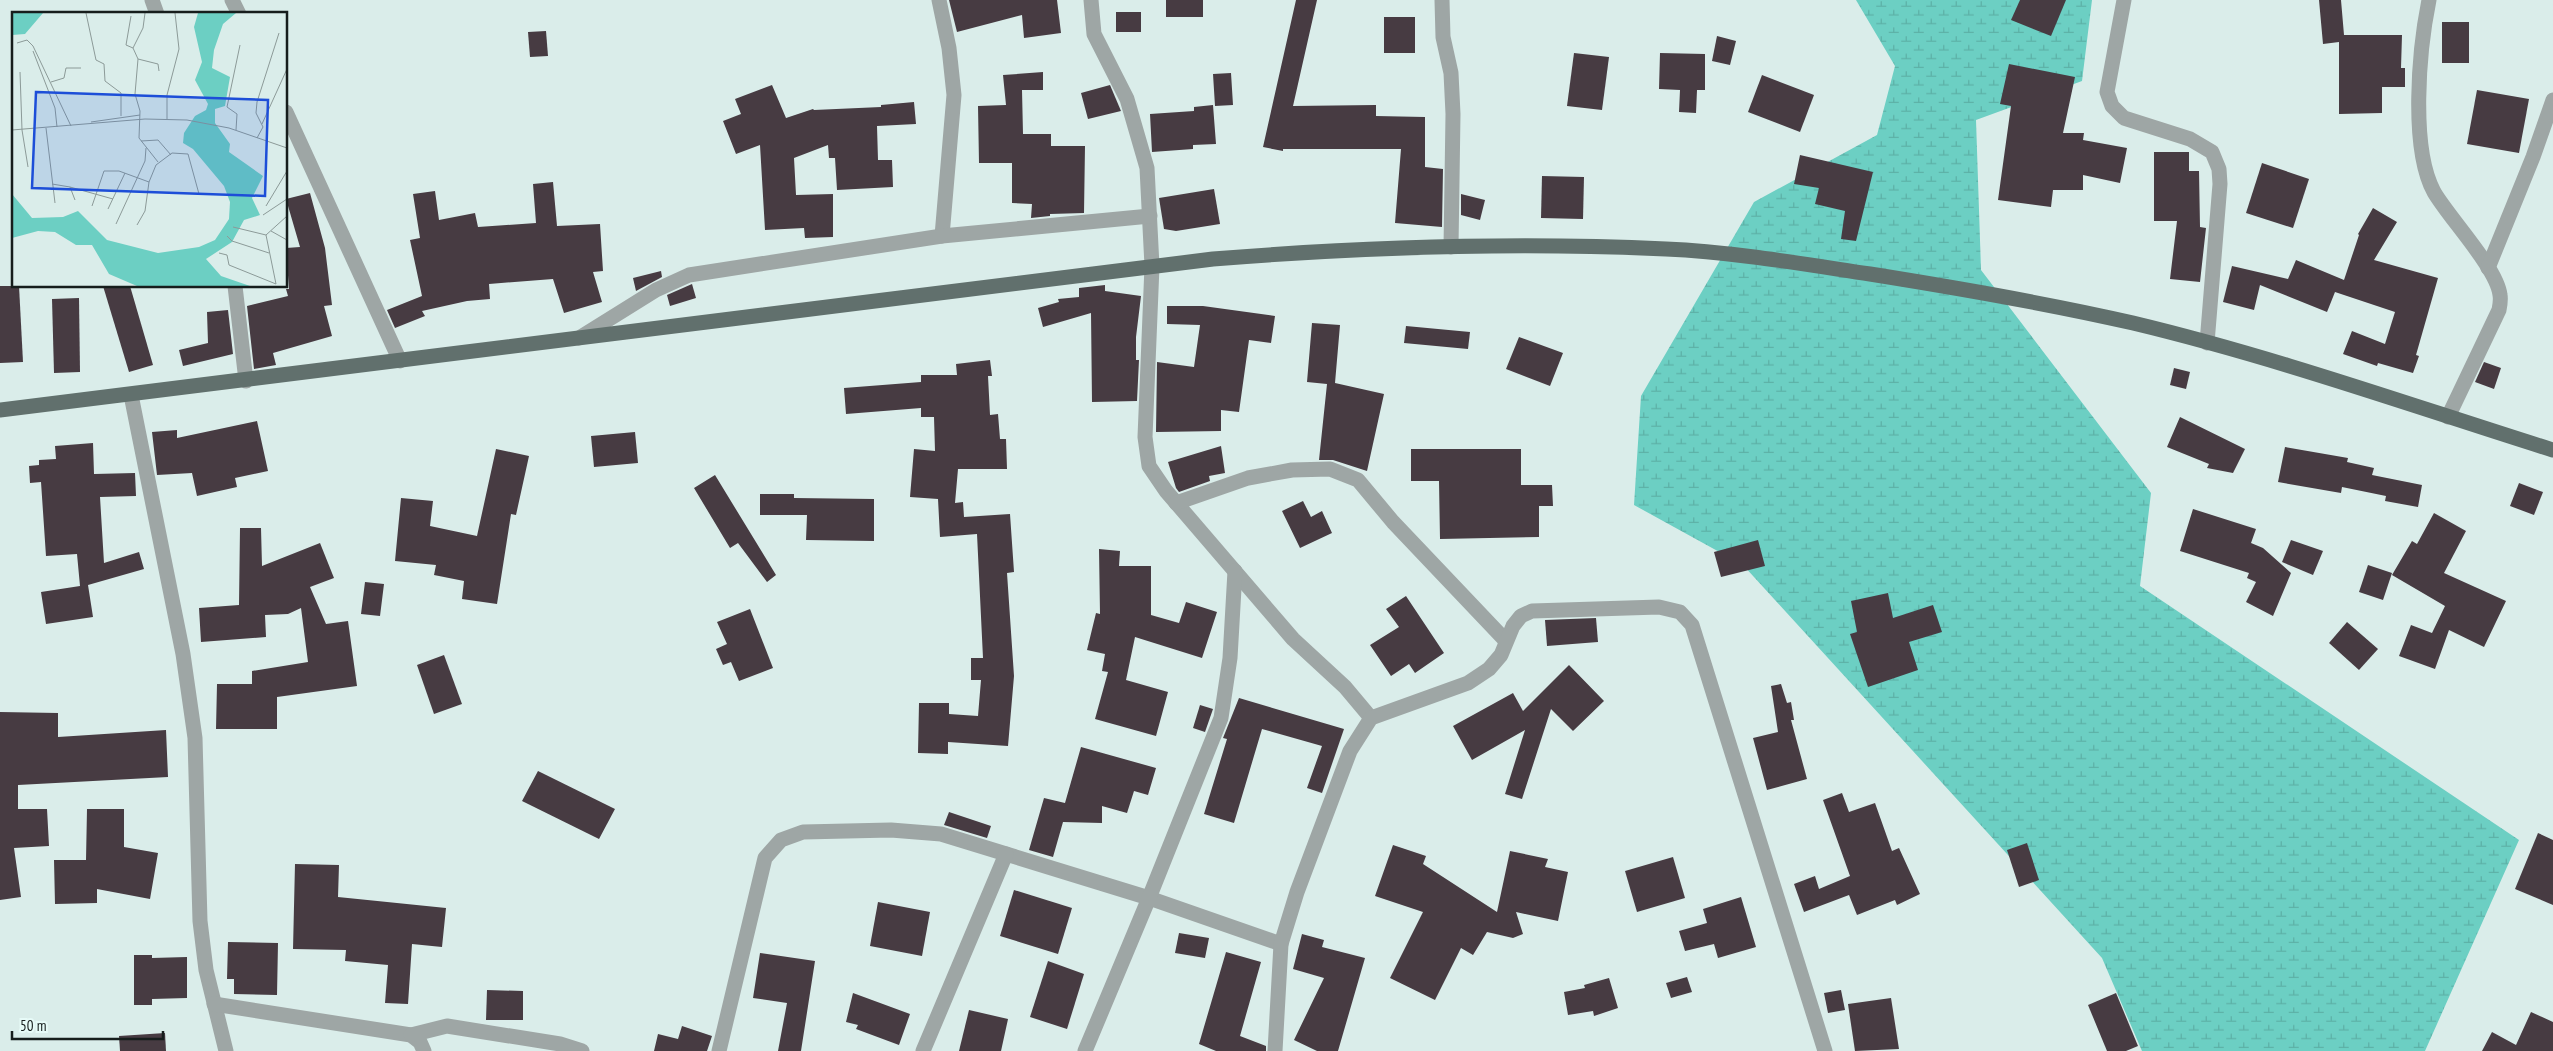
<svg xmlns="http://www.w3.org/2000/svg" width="2553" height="1051" font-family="'PT Sans Narrow',sans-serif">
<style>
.wetland{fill:url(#wetland-marsh)}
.building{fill:#473b42}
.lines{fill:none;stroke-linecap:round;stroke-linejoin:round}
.street{stroke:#9ea6a5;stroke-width:15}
.primary{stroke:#61706d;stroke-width:15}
.inset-road{fill:none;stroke:#8c9a98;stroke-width:1}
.view{fill:#1d4ed8;fill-opacity:0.15;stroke:#1d4ed8;stroke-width:2.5}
.inset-edge{fill:none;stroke:#161d1c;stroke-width:2.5}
</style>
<defs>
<pattern id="wetland-marsh" width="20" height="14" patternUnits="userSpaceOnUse" patternTransform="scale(1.25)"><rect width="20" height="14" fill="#6ccfc3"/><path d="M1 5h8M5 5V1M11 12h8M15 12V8" fill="none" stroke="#5db1a7"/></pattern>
</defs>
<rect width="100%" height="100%" fill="#daedea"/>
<path class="wetland" d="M1856,0H2092L2082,81L1976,120L1981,270L2151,493L2140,586L2519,840L2425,1051H2142L2102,958L1743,565L1634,505L1641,396L1754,202L1877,135L1895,66Z"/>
<g class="building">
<path d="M949,0H1057L1061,33L1024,38L1022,15L957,32Z"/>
<rect x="1166" y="0" width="37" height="17"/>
<path d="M1296,0H1317L1293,106L1376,105V116L1425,117V167L1443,169L1442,227L1395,223L1401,149H1283V151L1263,147Z"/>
<path d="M2020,0H2066L2051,36L2011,20Z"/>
<path d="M2319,0H2341L2344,35H2402L2401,68H2405V87H2382V113L2339,114V42L2323,44Z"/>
<rect x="1116" y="12" width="25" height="20"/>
<rect x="1384" y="17" width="31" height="36"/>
<rect x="2442" y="22" width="27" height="41"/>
<path d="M546,31L548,56L530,57L528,32Z"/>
<path d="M1717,36L1736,41L1730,65L1712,61Z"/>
<path d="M1574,53L1609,57L1602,110L1567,106Z"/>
<path d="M1660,53L1705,54V90H1697L1696,113L1679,112L1680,90L1659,89Z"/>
<path d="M2009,64L2075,77L2063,133H2084L2083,140L2127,148L2120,183L2083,175V190H2053L2051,207L1998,200L2011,106L2000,104Z"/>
<path d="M1043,72V90H1022L1023,134H1051V146H1085L1084,213L1050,214V216L1031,218L1032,204L1012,203V163H979L978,106L1006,105L1003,75Z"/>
<path d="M1231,73L1233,105L1215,106L1213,74Z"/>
<path d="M1762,75L1814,95L1800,132L1748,112Z"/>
<path d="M772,85L786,118L813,109L814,110L881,107V105L914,102L916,124L877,126L878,160H892L893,187L837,190L835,158H829L828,145L794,158L796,195L833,194V237L805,238L804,228L765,230L760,145L736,154L723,121L741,114L735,99Z"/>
<path d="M1110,85L1121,111L1088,119L1081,93Z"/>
<path d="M2477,90L2529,99L2519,153L2467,144Z"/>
<path d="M1213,105L1216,144L1193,145V149L1152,152L1150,114L1194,111V107Z"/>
<path d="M2154,152H2189V171H2199L2200,227L2206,228L2200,282L2170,279L2177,221H2154Z"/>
<path d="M1800,155L1873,172L1856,241L1841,239L1845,211L1815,204L1819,188L1794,184Z"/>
<path d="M2262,163L2309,179L2293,228L2246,213Z"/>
<path d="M1542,176L1584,177L1583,219L1541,218Z"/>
<path d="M553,182L557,226L600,224L603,271L593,272L602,302L564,313L553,279L489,284L490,299L467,301L422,311L425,316L395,328L387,310L422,296L410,240L420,238L413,194L435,191L439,220L475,213L478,227L536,223L533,184Z"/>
<path d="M1214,189L1220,224L1176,231L1164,229L1159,198Z"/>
<path d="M310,193L325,248L332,305L324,306L332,336L273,353L276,365L254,369L247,306L288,296L286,289H289L286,248L300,247L286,199Z"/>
<path d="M1461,194L1485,200L1480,220L1461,215Z"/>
<path d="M2373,208L2397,222L2374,260L2438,278L2416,355L2419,356L2413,373L2378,363L2377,366L2343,354L2352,331L2385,344L2395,312L2335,292L2327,312L2260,285L2254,310L2223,302L2232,266L2288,279L2296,260L2344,280L2359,235L2358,234Z"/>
<path d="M661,271L662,277L636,291L633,278Z"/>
<path d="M692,284L696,298L670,306L667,295Z"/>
<path d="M1105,285V291L1141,296L1136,337V360H1139L1137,401L1092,402L1091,313L1043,327L1038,308L1059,302L1058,299L1079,297V288Z"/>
<path d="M0,286H19L23,362L0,363Z"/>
<path d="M103,286H130L153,365L129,372Z"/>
<path d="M79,298L80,372L54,373L52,299Z"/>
<path d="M1167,306H1203L1275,316L1271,343L1249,340L1239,412L1221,410V431L1156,432L1157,362L1194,367L1200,325L1167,324Z"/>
<path d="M228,310L233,354L183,366L179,350L208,343L207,312Z"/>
<path d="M1312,323L1340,325L1335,383L1384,394L1367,471L1333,460H1319L1327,384L1307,382Z"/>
<path d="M1406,326L1470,332L1468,349L1404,343Z"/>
<path d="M1519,337L1563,353L1550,386L1506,369Z"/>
<path d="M990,360L992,376H988L990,415L998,414L1000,439H1006L1007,469H958L955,503L963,502L964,517L1010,514L1014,572L1007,573L1014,676L1008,746L948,742V754L918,753L919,703H949V714L978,716L981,680H971V658H983L977,534L940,537L938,499L910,497L914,449L935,451L934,417H921V408L846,414L844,388L921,382V375H957L956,364Z"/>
<path d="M2484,362L2501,368L2494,389L2475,382Z"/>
<path d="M2174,368L2190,372L2186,389L2170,385Z"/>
<path d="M2180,417L2245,449L2233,473L2207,468L2209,464L2167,447Z"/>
<path d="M257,421L268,471L235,478L237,487L197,496L192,473L157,475L152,432L177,430V438Z"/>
<path d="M635,432L638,463L594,467L591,436Z"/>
<path d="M93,443L94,474L135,473L136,496L100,497L104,563L139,552L144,569L88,585L93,617L46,624L41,592L80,586L77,554L46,556L41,482L30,483L29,466L39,465V460L56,459L55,446Z"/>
<path d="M1221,446L1225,473L1209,476L1210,481L1179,492L1176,488L1168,462Z"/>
<path d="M2285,447L2348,458L2347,462L2374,468L2372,475L2422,485L2418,507L2385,501L2386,496L2342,487L2341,493L2278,482Z"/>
<path d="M496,449L529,456L516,515L511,514L497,604L462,599L464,581L434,575L436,565L395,561L401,498L433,501L430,526L477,536Z"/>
<path d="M1411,449H1521V485H1552L1553,506H1539V537L1440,539L1439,481H1411Z"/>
<path d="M715,475L776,575L767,582L738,543L730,548L694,488Z"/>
<path d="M2519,483L2543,492L2534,515L2510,506Z"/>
<path d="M760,494H794V498L874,499V541L806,540L807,515H760Z"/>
<path d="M1303,501L1311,517L1322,511L1332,533L1300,548L1282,511Z"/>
<path d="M2193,509L2256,529L2251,543L2263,548L2291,573L2273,616L2246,602L2256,582L2247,578L2249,573L2180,551Z"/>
<path d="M2434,513L2466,531L2444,573L2506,601L2484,647L2449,630L2435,669L2399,656L2411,625L2432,633L2445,606L2392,575L2412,541L2417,544Z"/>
<path d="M240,528H261L262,566L320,543L334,578L310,587L326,624L348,621L357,686L277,697V729H216L217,684H252V671L308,662L301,608L288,614L265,615L266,637L201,642L199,608L239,605Z"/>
<path d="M1758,540L1765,566L1721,577L1714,552Z"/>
<path d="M2291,540L2323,551L2313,575L2282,562Z"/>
<path d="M1099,549L1120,551L1119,566H1151V615L1179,623L1186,602L1217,612L1202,658L1135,637L1126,680L1168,692L1156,736L1095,719L1108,672L1102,671L1105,654L1087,650L1096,613L1100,614Z"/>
<path d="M2368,565L2392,573L2383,600L2359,592Z"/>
<path d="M365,582L384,584L380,616L361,614Z"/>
<path d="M1888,593L1893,618L1933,605L1942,632L1909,642L1918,670L1868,687L1850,634L1857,632L1851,601Z"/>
<path d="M1406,596L1444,653L1415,673L1409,664L1391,676L1370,645L1399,627L1386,609Z"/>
<path d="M750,609L773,668L739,681L731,662L723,665L716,649L727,644L717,622Z"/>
<path d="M1596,618L1598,642L1547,646L1545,620Z"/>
<path d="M2347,622L2378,649L2359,670L2329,643Z"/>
<path d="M444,655L462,704L434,714L417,665Z"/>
<path d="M1569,665L1604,701L1573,731L1551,709L1522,799L1505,794L1525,730L1472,760L1453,726L1513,693L1523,711Z"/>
<path d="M1781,684L1787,703L1791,702L1794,720H1791L1807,779L1767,790L1753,738L1778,732L1771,686Z"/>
<path d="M1239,698L1344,729L1322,793L1307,788L1322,746L1262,729L1234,823L1204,814L1227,739L1223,738Z"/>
<path d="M1200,705L1213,709L1205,732L1193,728Z"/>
<path d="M0,712L58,713V737L166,730L168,777L18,785V809H47L49,846L14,848L21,897L0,900Z"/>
<path d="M1081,747L1156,768L1148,795L1134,791L1127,813L1102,806V823L1063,822L1053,857L1029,850L1044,798L1065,803Z"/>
<path d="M538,771L615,809L599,839L522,801Z"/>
<path d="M1842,793L1849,812L1875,803L1892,851L1899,848L1920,894L1897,905L1895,900L1857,915L1849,895L1804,912L1794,884L1815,876L1819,889L1850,876L1823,800Z"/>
<path d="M87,809H124V847L158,853L150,899L97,889V903L55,904L54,860H86Z"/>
<path d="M949,812L991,826L987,838L944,825Z"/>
<path d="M2538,833L2553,840V905L2515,889Z"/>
<path d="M2027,843L2039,880L2019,887L2007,850Z"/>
<path d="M1393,845L1426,856L1423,864L1497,912L1510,851L1548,859L1545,867L1568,872L1558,921L1516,912L1523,934L1513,938L1487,932L1473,955L1461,948L1435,1000L1390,978L1423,912L1375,896Z"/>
<path d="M1673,857L1685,898L1637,912L1625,871Z"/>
<path d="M295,864L339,865L338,897L446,908L442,947L412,944L408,1004L385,1003L388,965L345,961L346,950L293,949Z"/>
<path d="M1014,890L1072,908L1058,954L1000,936Z"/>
<path d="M1741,897L1756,947L1718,958L1714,944L1685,951L1679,931L1707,923L1703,909Z"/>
<path d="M878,902L930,912L922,956L870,946Z"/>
<path d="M1179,933L1209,938L1205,958L1175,953Z"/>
<path d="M1302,934L1324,940L1322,947L1365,958L1338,1051H1317L1294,1040L1324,978L1293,969Z"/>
<path d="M228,942L278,943L277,995L234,994V979H227Z"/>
<path d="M1226,952L1261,962L1240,1036L1266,1046V1051H1216L1199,1044Z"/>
<path d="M760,953L815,961L801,1051H778L787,1003L753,998Z"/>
<path d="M134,955H152V958L187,957V998L152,999V1005H134Z"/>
<path d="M1048,961L1084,974L1067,1029L1030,1017Z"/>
<path d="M1687,977L1692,992L1671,998L1666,983Z"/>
<path d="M1609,978L1618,1008L1594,1016L1593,1011L1568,1015L1564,992L1585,988L1584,985Z"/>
<path d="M487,990L523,991V1020H486Z"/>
<path d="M1841,990L1845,1010L1828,1013L1824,993Z"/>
<path d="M853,993L910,1014L899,1045L856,1029L858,1025L846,1022Z"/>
<path d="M2116,993L2138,1046L2126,1051H2107L2088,1005Z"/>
<path d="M1891,998L1899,1049L1855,1051L1848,1004Z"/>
<path d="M969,1010L1008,1019L1001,1051H959Z"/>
<path d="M2531,1012L2553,1022V1051H2482L2492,1032L2516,1045Z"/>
<path d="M682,1026L712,1036L707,1051H654L658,1034L678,1039Z"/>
<path d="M165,1033L166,1051H120L119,1036Z"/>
</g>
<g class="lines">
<g class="street">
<path d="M152,0L157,14"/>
<path d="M232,0L239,14"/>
<path d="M939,0L949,48L954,95L942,236"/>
<path d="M1091,0L1094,34L1127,99L1147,168L1152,266L1145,437L1149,466L1166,491L1293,639L1345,687L1371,718"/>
<path d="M1442,0L1443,37L1451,73L1453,114L1451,247"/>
<path d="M2124,0L2107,92L2112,106L2124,118L2190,139L2212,152L2219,169L2220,184L2207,343"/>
<path d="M2429,0C2419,49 2410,148 2434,192C2449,218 2497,268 2500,295C2501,300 2500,305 2499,310L2448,417"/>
<path d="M286,112L400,361"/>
<path d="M2488,268L2533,157L2553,100"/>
<path d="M235,286L246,381"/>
<path d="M579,338L656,290L689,275L942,236L1150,216"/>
<path d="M131,395L183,654L195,738L200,921L206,970L226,1051"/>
<path d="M1176,503L1248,478L1292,470L1330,469L1358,480L1393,522L1506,641"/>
<path d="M214,1004L411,1035L420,1042L424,1051"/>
<path d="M411,1035L447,1026L560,1044L582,1051"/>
<path d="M719,1051L765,858L781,840L803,832L891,830L941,834L1149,898L1281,944"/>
<path d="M923,1051L1006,854"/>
<path d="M1085,1051L1149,898L1221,718L1230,658L1235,571"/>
<path d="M1275,1051L1281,944L1297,892L1350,751L1371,718L1468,683L1489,669L1501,655L1513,626L1521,616L1532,611L1659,607L1680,612L1692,625L1825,1051"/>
</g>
<path class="primary" d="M0,410L1213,259C1363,247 1515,242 1666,249C1734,252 1803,264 1870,274C1958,288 2046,303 2133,323C2275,357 2413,406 2553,450"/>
</g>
<g transform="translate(12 12)">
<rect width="275" height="275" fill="#daedea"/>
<path d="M0,1H31L13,22L0,23ZM186,1H224L211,12L202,38L200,56L218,65L213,94L203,97V111L218,132L217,140L251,164L240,186L248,203L232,208L220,230L194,247L209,264L238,274H125L97,262L80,233H64L43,220L26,219L0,226V182L20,206L51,205L66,199L95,228L146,241L187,235L203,228L217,207L218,190L212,174L181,137L171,131L172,121L183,104L194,98L196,92L183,68L190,50L182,15Z" fill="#6ccfc3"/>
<path class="inset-road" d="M74,1L84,48L92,52L93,69L109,81V104M133,1L131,16L121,36L126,47L123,82L128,99L127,126L146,150M119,4L114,33L121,36M5,31L15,28L21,34L59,114M21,39L43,96L45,115M126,47L146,52L147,59M8,60L10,118L16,155M39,70L52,66L54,56H69M155,107V83L167,37L163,1M79,110L128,103M250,112L275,57M34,116L43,191M0,118L133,107L175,108L217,116L275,136M224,118L225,102L215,95L228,33M245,126L251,115L244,101L245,90L267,21M129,129L146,128L159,143M40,172L58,175L63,188M58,175L101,187M80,194L92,159H107L137,170M254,194L275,159M96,197L113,161M251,203L275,187M104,212L133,149L134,136M125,213L133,199L137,170L144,153L160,141L176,142L187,182M221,215L254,223L275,204M259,219L275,228M254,223L264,272M215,224L220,229L257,241M207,241L215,243L217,253L264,272"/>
<path class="view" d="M24,80L256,88L253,184L20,176Z"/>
<rect width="275" height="275" class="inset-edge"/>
</g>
<path d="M12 1031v8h151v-8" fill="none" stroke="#161d1c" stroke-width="2.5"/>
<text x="20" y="1031" font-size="15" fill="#161d1c" stroke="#e7fbf8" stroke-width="4" paint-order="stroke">50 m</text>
</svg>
